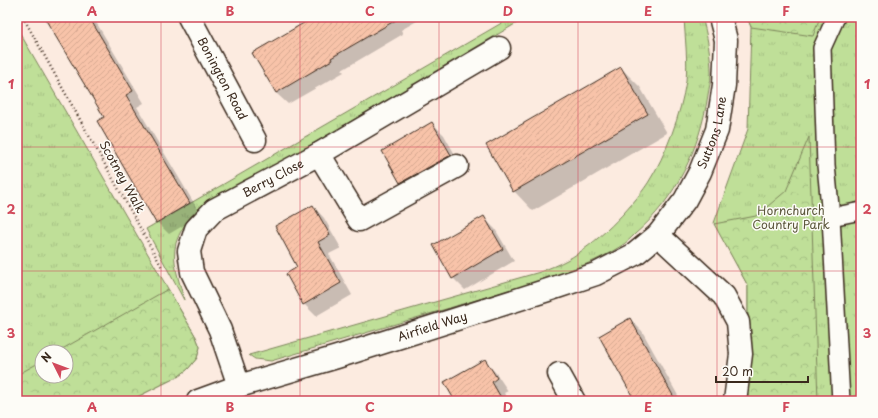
<svg xmlns="http://www.w3.org/2000/svg" width="878" height="418" font-family="'Playpen Sans',sans-serif">
<style>
.grass{fill:url(#grass-tufts);stroke:#7d845b;fill-rule:evenodd}
.forest{fill:url(#forest-crowns);stroke:#7d845b}
.shadow{fill:#0003}
.building{fill:url(#building-hatch);stroke:#3b2a1e}
.lines{fill:none;stroke-linecap:round;stroke-linejoin:round}
.service-casing{stroke:#3b2a1e;stroke-width:20}
.minor-casing{stroke:#3b2a1e;stroke-width:25}
.tertiary-casing{stroke:#3b2a1e;stroke-width:25}
.path{stroke:#3b2a1e;stroke-width:2.5;stroke-dasharray:1 3;stroke-linecap:butt}
.service{stroke:#fdfcf7;stroke-width:17}
.minor{stroke:#fdfcf7;stroke-width:22}
.tertiary{stroke:#fdfcf7;stroke-width:22}
.grid{fill:none;stroke:#d1495b;stroke-width:1;stroke-opacity:0.55}
.labels{text-anchor:middle;stroke-width:3;stroke-linejoin:round;paint-order:stroke}
.street-label{font-size:12px;fill:#3b2a1e;stroke:#fdfcf7}
.park-label{font-size:12px;fill:#5c573c;stroke:#fdfcf7}
.neatline{fill:none;stroke:#d1495b;stroke-width:1.5}
.grid-label{font-size:13px;text-anchor:middle;font-weight:bold;fill:#d1495b}
</style>
<defs>
<pattern id="grass-tufts" width="24" height="20" patternUnits="userSpaceOnUse"><rect width="24" height="20" fill="#bfdf98"/><path d="M3 7l-1-3M5 7V3M7 7l1-3M15 17l-1-3M17 17v-4M19 17l1-3" fill="none" stroke="#a5c083"/></pattern>
<pattern id="forest-crowns" width="20" height="18" patternUnits="userSpaceOnUse"><rect width="20" height="18" fill="#bfdf98"/><path d="M2 6a3 3 0 1 1 6 0M12 15a3 3 0 1 1 6 0" fill="none" stroke="#a5c083"/></pattern>
<pattern id="building-hatch" width="6" height="6" patternUnits="userSpaceOnUse"><rect width="6" height="6" fill="#f8c3a9"/><path d="M-1 1l2-2M0 6l6-6M5 7l2-2" fill="none" stroke="#d6a891"/></pattern>
</defs>
<rect width="100%" height="100%" fill="#fcebe0"/>
<filter id="ink" filterUnits="userSpaceOnUse"><feTurbulence type="fractalNoise" baseFrequency=".025" numOctaves="2"/><feDisplacementMap in="SourceGraphic" scale="8" xChannelSelector="R" yChannelSelector="G"/><feConvolveMatrix kernelMatrix="1 2 1 2 8 2 1 2 1" color-interpolation-filters="sRGB"/></filter>
<g filter="url(#ink)">
<g class="grass">
<path d="M512,17H527L191,216C185,224 179,233 176,243C171,262 180,282 184,300L146,229Z"/>
<path d="M684,17H702C707,35 711,55 711,74C711,81 709,88 708,95C700,148 676,199 635,234C631,238 626,243 621,246C598,261 572,270 547,279L271,361L255,359L249,355L540,272C549,268 558,265 567,260C595,245 630,210 648,183C666,155 681,114 686,81C688,60 685,38 684,17Z"/>
<path d="M747,17H861V401H748V286L714,223L748,129L751,27Z"/>
<path d="M17,28L196,337L200,347L197,358L188,369L179,376L129,401H17ZM42,352H66V376H42Z"/>
</g>
<g class="forest">
<path d="M747,17H820L813,36L751,27Z"/>
<path d="M809,137L818,401H748V286L714,224L756,216L786,191Z"/>
<path d="M168,289L196,337L200,347L197,358L188,369L179,376L129,401H17V375L42,361V376H66V352H57Z"/>
</g>
<g class="shadow">
<path d="M45,17H93L144,103L137,107L201,215L169,234L157,222L105,118Z"/>
<path d="M314,17H424L401,30L403,34L342,70L344,72L288,104L276,93Z"/>
<path d="M621,68L640,87L667,133L533,211L514,191Z"/>
<path d="M432,123L444,135L462,167L412,194L401,183Z"/>
<path d="M313,206L324,218L341,248L329,254L352,295L316,316L304,304L299,268Z"/>
<path d="M483,217L495,229L514,261L465,290L453,278Z"/>
<path d="M630,319L642,331L681,401H636Z"/>
<path d="M484,361L496,373L508,391L504,393L509,401H456Z"/>
</g>
<g class="building">
<path d="M44,17H89L133,91L126,95L190,203L156,223L97,121L104,117Z"/>
<path d="M314,17H401L331,58L332,60L276,93L252,53Z"/>
<path d="M621,67L648,114L513,192L486,145Z"/>
<path d="M432,122L451,155L400,183L382,151Z"/>
<path d="M313,205L330,235L318,242L341,283L303,305L286,274L297,267L275,226Z"/>
<path d="M484,216L503,249L452,279L433,245Z"/>
<path d="M630,318L676,401H635L599,336Z"/>
<path d="M485,359L497,378L492,382L503,401H455L444,382Z"/>
</g>
<g class="lines">
<g class="service-casing">
<g id="service">
<path d="M836,17L822,48L826,165L831,217L841,401"/>
<path d="M831,217L861,211"/>
</g>
</g>
<g class="minor-casing">
<g id="minor">
<path id="s1" d="M189,17L255,140"/>
<path d="M319,154L359,220L457,166"/>
<path d="M658,235L724,296L738,322L741,354L735,401"/>
<path d="M559,374L574,401"/>
<path id="s2" d="M239,386L220,330L192,272L189,251L196,229L214,210L319,154L499,48"/>
</g>
</g>
<g class="tertiary-casing">
<g id="tertiary">
<path id="s3" d="M198,401L239,386L337,357L551,289L596,274L635,254L658,235L685,200L700,172L717,130L724,85L726,40L720,17"/>
</g>
</g>
<path class="path" d="M23,17L163,269"/>
<use href="#service" class="service"/>
<use href="#minor" class="minor"/>
<use href="#tertiary" class="tertiary"/>
</g>
</g>
<path class="grid" d="M161,17V401M300,17V401M439,17V401M578,17V401M717,17V401M17,147H861M17,271H861"/>
<g class="labels">
<g class="street-label">
<text dy="4" stroke="none"><textPath href="#s1" startOffset="70">Bonington Road</textPath></text>
<text dy="4" stroke="none"><textPath href="#s3" startOffset="609">Suttons Lane</textPath></text>
<text transform="translate(122 177) rotate(61)" y="4">Scotney Walk</text>
<text dy="4" stroke="none"><textPath href="#s2" startOffset="261">Berry Close</textPath></text>
<text dy="4" stroke="none"><textPath href="#s3" startOffset="246">Airfield Way</textPath></text>
</g>
<g class="park-label">
<text x="791" y="215">Hornchurch<tspan x="791" dy="14">Country Park</tspan></text>
</g>
</g>
<rect width="878" height="418" fill="none" stroke="#fdfcf7" stroke-width="44"/>
<g transform="translate(54 364) rotate(312)"><circle r="19" fill="#fdfcf7" stroke="#afa8a0"/>
<path d="M0-3L7 15L0 10L-7 15Z" fill="#d1495b"/>
<text y="-6" font-size="11" font-weight="bold" text-anchor="middle" fill="#3b2a1e">N</text>
</g>
<path d="M716 376v6h92v-6" fill="none" stroke="#3b2a1e" stroke-width="2"/>
<text x="722" y="376" font-size="12" fill="#3b2a1e" stroke="#fdfcf7" stroke-width="3" paint-order="stroke">20 m</text>
<rect x="22" y="22" width="834" height="374" class="neatline"/>
<g class="grid-label">
<text x="92" y="16">A</text>
<text x="230" y="16">B</text>
<text x="370" y="16">C</text>
<text x="508" y="16">D</text>
<text x="648" y="16">E</text>
<text x="786" y="16">F</text>
<text x="11" y="89">1</text>
<text x="867" y="89">1</text>
<text x="11" y="214">2</text>
<text x="867" y="214">2</text>
<text x="11" y="338">3</text>
<text x="867" y="338">3</text>
<text x="92" y="412">A</text>
<text x="230" y="412">B</text>
<text x="370" y="412">C</text>
<text x="508" y="412">D</text>
<text x="648" y="412">E</text>
<text x="786" y="412">F</text>
</g>
</svg>
